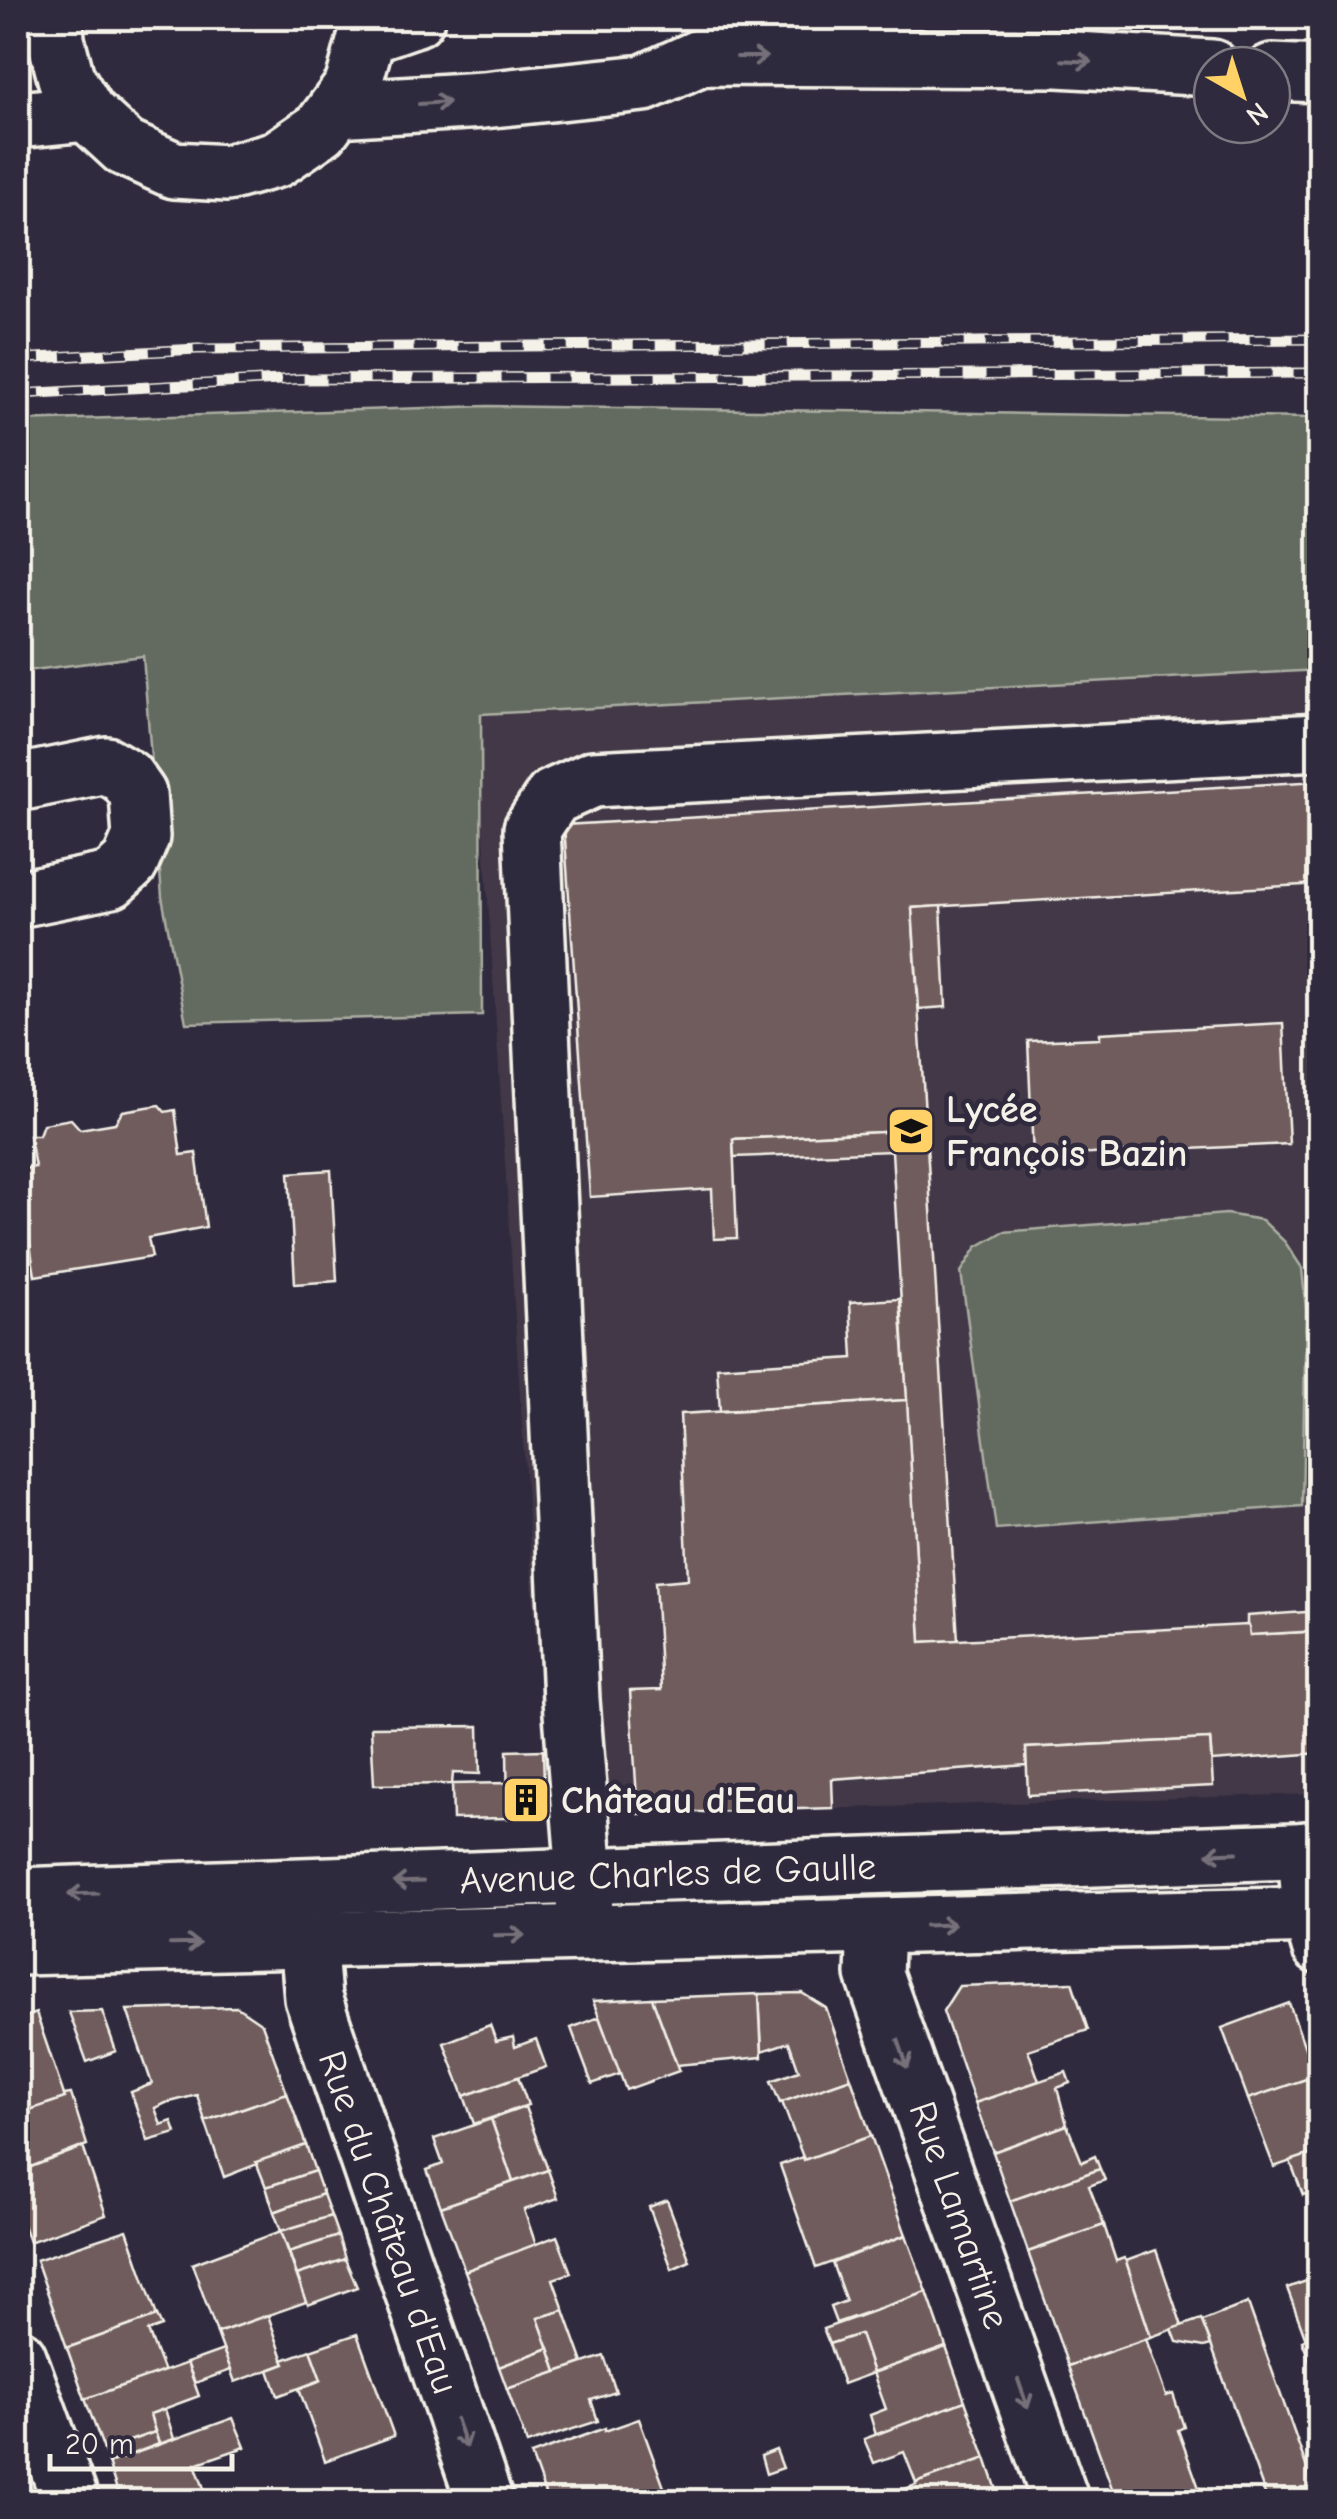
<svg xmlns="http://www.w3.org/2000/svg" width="1337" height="2519" font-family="'Comic Neue',sans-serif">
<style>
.built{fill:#423947}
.green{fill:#636b5e;stroke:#acaea3;stroke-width:2.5}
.building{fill:#705c5d;stroke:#f4f1e8;stroke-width:2.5}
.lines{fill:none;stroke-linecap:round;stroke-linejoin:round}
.minor-casing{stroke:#f4f1e8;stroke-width:62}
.major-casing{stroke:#f4f1e8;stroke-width:62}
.minor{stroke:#2f2a3d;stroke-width:55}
.major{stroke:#2f2a3d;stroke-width:55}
.rail-casing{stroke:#f4f1e8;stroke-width:11}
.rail{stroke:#2f2a3d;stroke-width:8;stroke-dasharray:22;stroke-linecap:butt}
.oneway{stroke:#747079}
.labels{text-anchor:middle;stroke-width:9;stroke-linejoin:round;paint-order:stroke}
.poi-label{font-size:38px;font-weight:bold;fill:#f4f1e8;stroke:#2f2a3d;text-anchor:start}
.street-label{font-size:38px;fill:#f4f1e8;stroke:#2f2a3d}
</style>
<rect width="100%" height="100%" fill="#2f2a3d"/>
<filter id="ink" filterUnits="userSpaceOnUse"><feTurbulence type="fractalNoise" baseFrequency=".01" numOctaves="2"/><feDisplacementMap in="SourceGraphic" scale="20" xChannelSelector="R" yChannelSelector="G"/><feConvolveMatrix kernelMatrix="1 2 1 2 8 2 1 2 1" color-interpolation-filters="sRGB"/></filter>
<g filter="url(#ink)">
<path class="built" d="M462,499L1319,513V1794L545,1817L543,1750Z"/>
<g class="green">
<path d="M488,406L1319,418V670L481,714L482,1015L186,1023L162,897L143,656L18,672V421Z"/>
<path d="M1226,1214L1262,1220L1285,1242L1302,1268L1306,1310L1302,1506L996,1529L961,1272L977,1247L1003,1232Z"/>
</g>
<g class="building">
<path d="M1320,781V884L912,908L926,1130L733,1139L737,1238L714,1239L712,1189L590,1197L564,825Z"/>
<path d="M941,906L946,1007L919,1009L912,908Z"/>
<path d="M1283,1023L1289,1144L1033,1157L1028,1041L1100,1038V1033Z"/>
<path d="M159,1105L165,1112L175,1110L181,1155L196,1153L206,1227L148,1238L152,1257L35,1276L18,1170L35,1167L29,1135H39L43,1124L71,1119L80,1129L115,1123L123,1111Z"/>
<path d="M926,1130L958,1640L921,1642L892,1151L734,1157L733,1139Z"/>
<path d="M331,1170L337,1281L295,1284L289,1173Z"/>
<path d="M900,1299L907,1400L720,1411L717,1367L853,1358L850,1302Z"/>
<path d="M907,1400L921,1642L1247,1625L1249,1626L1250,1635L1320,1631V1753L1212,1761L1210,1739L1026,1748L1027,1765L832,1779L833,1808L638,1814L630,1691L661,1690L655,1582L688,1579L680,1414Z"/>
<path d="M1320,1611V1631L1250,1635L1249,1626L1247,1625V1616Z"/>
<path d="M479,1726L480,1774L453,1773L452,1784L374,1785L371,1727Z"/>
<path d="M1210,1739L1213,1786L1028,1795L1026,1748Z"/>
<path d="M543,1750L545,1817L508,1818L507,1751Z"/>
<path d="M507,1783L508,1818L453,1819L452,1784Z"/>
<path d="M1072,1982L1088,2030L1028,2050L1039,2081L975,2103L943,2011L959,1986Z"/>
<path d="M802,1993L826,2008L851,2078L780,2103L771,2081L799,2071L789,2042L762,2051L759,1994Z"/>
<path d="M759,1994L762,2057L677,2065L652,1998Z"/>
<path d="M652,1998L679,2071L626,2090L593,2001Z"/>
<path d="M1289,2003L1315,2076L1248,2099L1222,2028Z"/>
<path d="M237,2007L262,2024L287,2093L205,2121L197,2095L166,2103L155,2108L161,2125L172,2121L176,2133L148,2141L131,2092L152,2084L127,2010Z"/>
<path d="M102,2011L116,2051L87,2062L69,2012Z"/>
<path d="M36,2013L65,2098L18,2114V2019Z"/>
<path d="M599,2017L620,2074L592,2084L571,2028Z"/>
<path d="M490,2025L496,2041L513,2037L515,2047L536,2039L546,2067L464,2096L444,2043Z"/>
<path d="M1066,2072L1070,2083L1057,2088L1067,2125L993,2152L975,2103Z"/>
<path d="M1315,2076L1320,2089V2151L1274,2167L1248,2099Z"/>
<path d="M518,2077L528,2105L474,2124L464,2096Z"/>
<path d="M851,2078L871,2136L804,2160L782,2102Z"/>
<path d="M287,2093L306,2145L224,2177L205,2121Z"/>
<path d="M71,2094L87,2145L18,2172V2114L65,2098L64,2095Z"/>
<path d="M525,2107L548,2170L513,2182L491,2119Z"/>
<path d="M491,2119L513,2182L441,2207L427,2170L443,2164L434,2139Z"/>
<path d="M1067,2125L1082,2162L1095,2156L1100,2169L1010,2201L993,2152Z"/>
<path d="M871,2136L906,2235L816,2268L780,2165L803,2157L804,2160Z"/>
<path d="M306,2145L315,2171L266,2187L256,2162Z"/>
<path d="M83,2147L106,2215L29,2242L18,2210V2172Z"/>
<path d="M1320,2151V2190L1303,2195L1290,2161Z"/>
<path d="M1100,2169L1105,2180L1089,2186L1104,2225L1028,2252L1010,2201Z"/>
<path d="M548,2170L558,2198L524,2210L536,2245L465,2271L441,2207Z"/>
<path d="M315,2171L323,2194L274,2212L266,2187Z"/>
<path d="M323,2194L331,2216L281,2231L274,2212Z"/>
<path d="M667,2200L690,2261L672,2269L649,2207Z"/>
<path d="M331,2216L338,2236L289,2252L281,2231Z"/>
<path d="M1104,2225L1116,2261L1124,2258L1126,2261L1151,2337L1068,2366L1028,2252Z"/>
<path d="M127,2230L157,2316L67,2348L36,2260Z"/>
<path d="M281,2231L306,2302L217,2333L192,2264Z"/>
<path d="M906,2235L927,2292L836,2323L830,2307L846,2301L832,2263Z"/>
<path d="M338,2236L345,2259L297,2275L289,2252Z"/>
<path d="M557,2236L571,2273L553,2279L564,2310L538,2318L549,2348L499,2367L465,2271Z"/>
<path d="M1156,2250L1182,2326L1151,2337L1126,2261Z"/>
<path d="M345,2259L357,2287L308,2305L297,2275Z"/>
<path d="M1320,2276V2374L1319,2372L1315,2374L1302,2341L1306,2339L1287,2288Z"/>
<path d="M927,2292L946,2347L873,2373L860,2334L829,2344L823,2329Z"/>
<path d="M1248,2303L1319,2502H1268L1211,2345L1202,2321Z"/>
<path d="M564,2310L583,2363L557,2372L538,2318Z"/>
<path d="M268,2315L285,2364L235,2382L217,2333Z"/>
<path d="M157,2316L162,2326L148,2331L164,2372L85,2399L67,2348Z"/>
<path d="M1201,2319L1211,2345L1204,2347L1177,2342L1172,2329Z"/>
<path d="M357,2334L394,2436L325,2461L299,2389L321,2380L310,2350Z"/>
<path d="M860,2334L873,2373L843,2384L829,2344Z"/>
<path d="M1146,2339L1166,2396L1173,2394L1184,2427L1178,2430L1199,2488H1205L1210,2502H1117L1068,2366Z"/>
<path d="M946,2347L965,2401L876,2435L870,2415L886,2409L873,2373Z"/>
<path d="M549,2348L557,2372L507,2389L499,2367Z"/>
<path d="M223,2350L231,2370L195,2383L187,2363Z"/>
<path d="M310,2350L321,2380L278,2396L269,2370L285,2364L283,2360Z"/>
<path d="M604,2356L616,2392L591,2400L598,2421L527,2444L507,2389Z"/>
<path d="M187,2363L199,2396L150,2414L155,2432L104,2450L85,2399Z"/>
<path d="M965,2401L986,2458L916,2483L904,2452L874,2463L864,2439Z"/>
<path d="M165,2409L174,2439L159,2444L150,2414Z"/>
<path d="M233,2418L245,2447L195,2464L209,2502H121L108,2463Z"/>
<path d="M639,2419L669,2501L548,2502L531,2455L605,2428V2431Z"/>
<path d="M155,2432L159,2444L108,2463L104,2450Z"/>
<path d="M776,2450L783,2468L766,2474L761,2456Z"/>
<path d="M986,2458L1001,2502H882L880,2496L891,2491L892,2494L916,2485V2483Z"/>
<path d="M429,2489L433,2502H394Z"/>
</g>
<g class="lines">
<g class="minor-casing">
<g id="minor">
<path d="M55,18L56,40L66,78L87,113L125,148L174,170L227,173L277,159L321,129L353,86L367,35V18"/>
<path d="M367,35L416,18"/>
<path d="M1272,72L1320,74"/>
<path d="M336,109L483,100L644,83L701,57L1058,59L1212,68"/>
<path d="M18,120L87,113"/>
<path d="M18,783L106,765L126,777L138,794L141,837L130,863L111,880L18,899"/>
<path d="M1306,1850L1311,1915L1320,1946"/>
<path d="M584,1925L585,1876L571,1700L532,829L553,797L593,779L1320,742"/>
<path d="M876,1927L874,1974L1061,2502"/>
<path d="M308,1940L313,1998L485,2502"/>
<path d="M18,2357L71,2502"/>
</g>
</g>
<g class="major-casing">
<g id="major">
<path d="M18,1896L1320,1850"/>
<path d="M18,1947L1320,1915"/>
</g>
</g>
<use href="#minor" class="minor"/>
<use href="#major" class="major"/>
<g class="rail-casing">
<g id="rail">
<path d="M18,359L197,349L1320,339"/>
<path d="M18,394L299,379L1320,373"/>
</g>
</g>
<use href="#rail" class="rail"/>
</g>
<defs><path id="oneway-shaft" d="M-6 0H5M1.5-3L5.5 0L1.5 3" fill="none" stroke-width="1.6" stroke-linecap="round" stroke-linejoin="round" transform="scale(2.5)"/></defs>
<g class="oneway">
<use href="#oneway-shaft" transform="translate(752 57)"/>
<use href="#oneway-shaft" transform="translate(1077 61) rotate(3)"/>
<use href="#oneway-shaft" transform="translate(434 103) rotate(-4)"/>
<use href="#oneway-shaft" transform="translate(1222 1853) rotate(178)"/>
<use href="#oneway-shaft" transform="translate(408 1882) rotate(178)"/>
<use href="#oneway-shaft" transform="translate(83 1894) rotate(178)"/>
<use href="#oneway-shaft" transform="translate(940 1925) rotate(-2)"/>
<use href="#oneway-shaft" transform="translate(510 1935) rotate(-1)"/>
<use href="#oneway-shaft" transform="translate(185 1944) rotate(-1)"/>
<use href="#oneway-shaft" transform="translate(903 2054) rotate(71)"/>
<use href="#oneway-shaft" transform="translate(1023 2394) rotate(71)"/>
<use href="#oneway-shaft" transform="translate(461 2433) rotate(71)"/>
</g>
</g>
<defs>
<g id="school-square" transform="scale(2.5)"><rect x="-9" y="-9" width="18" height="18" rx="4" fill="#ffd166" stroke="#2f2a3d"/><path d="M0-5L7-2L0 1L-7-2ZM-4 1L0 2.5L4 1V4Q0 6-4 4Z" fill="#111"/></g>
<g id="building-square" transform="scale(2.5)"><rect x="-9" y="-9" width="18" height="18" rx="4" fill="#ffd166" stroke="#2f2a3d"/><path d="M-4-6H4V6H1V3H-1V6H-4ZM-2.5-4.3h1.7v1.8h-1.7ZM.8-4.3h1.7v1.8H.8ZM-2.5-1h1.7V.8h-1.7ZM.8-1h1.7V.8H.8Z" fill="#111"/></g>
</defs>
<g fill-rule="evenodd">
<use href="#school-square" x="911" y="1131"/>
<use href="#building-square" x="526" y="1800"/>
</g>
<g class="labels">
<g class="poi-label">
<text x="946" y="1122">Lycée<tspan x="946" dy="44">François Bazin</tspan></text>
<text x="561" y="1813">Château d'Eau</text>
</g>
<g class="street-label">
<text transform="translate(668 1873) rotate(-2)" y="13">Avenue Charles de Gaulle</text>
<text transform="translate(960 2215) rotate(71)" y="13">Rue Lamartine</text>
<text transform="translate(389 2222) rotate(71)" y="13">Rue du Château d'Eau</text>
</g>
</g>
<rect width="1337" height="2519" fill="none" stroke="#2f2a3d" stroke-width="60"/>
<rect x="30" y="30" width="1277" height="2459" fill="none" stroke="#f4f1e8" stroke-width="4" filter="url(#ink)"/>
<g transform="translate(1242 95) rotate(141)"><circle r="48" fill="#2f2a3d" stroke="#7e7a81" stroke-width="2.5"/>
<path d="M0-8L18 38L0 25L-18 38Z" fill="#ffd166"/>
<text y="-15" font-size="28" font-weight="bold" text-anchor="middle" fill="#f4f1e8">N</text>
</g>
<path d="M50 2454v15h182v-15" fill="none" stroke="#f4f1e8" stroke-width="5"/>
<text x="65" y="2454" font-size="30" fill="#f4f1e8" stroke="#2f2a3d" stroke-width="8" paint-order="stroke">20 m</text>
</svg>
